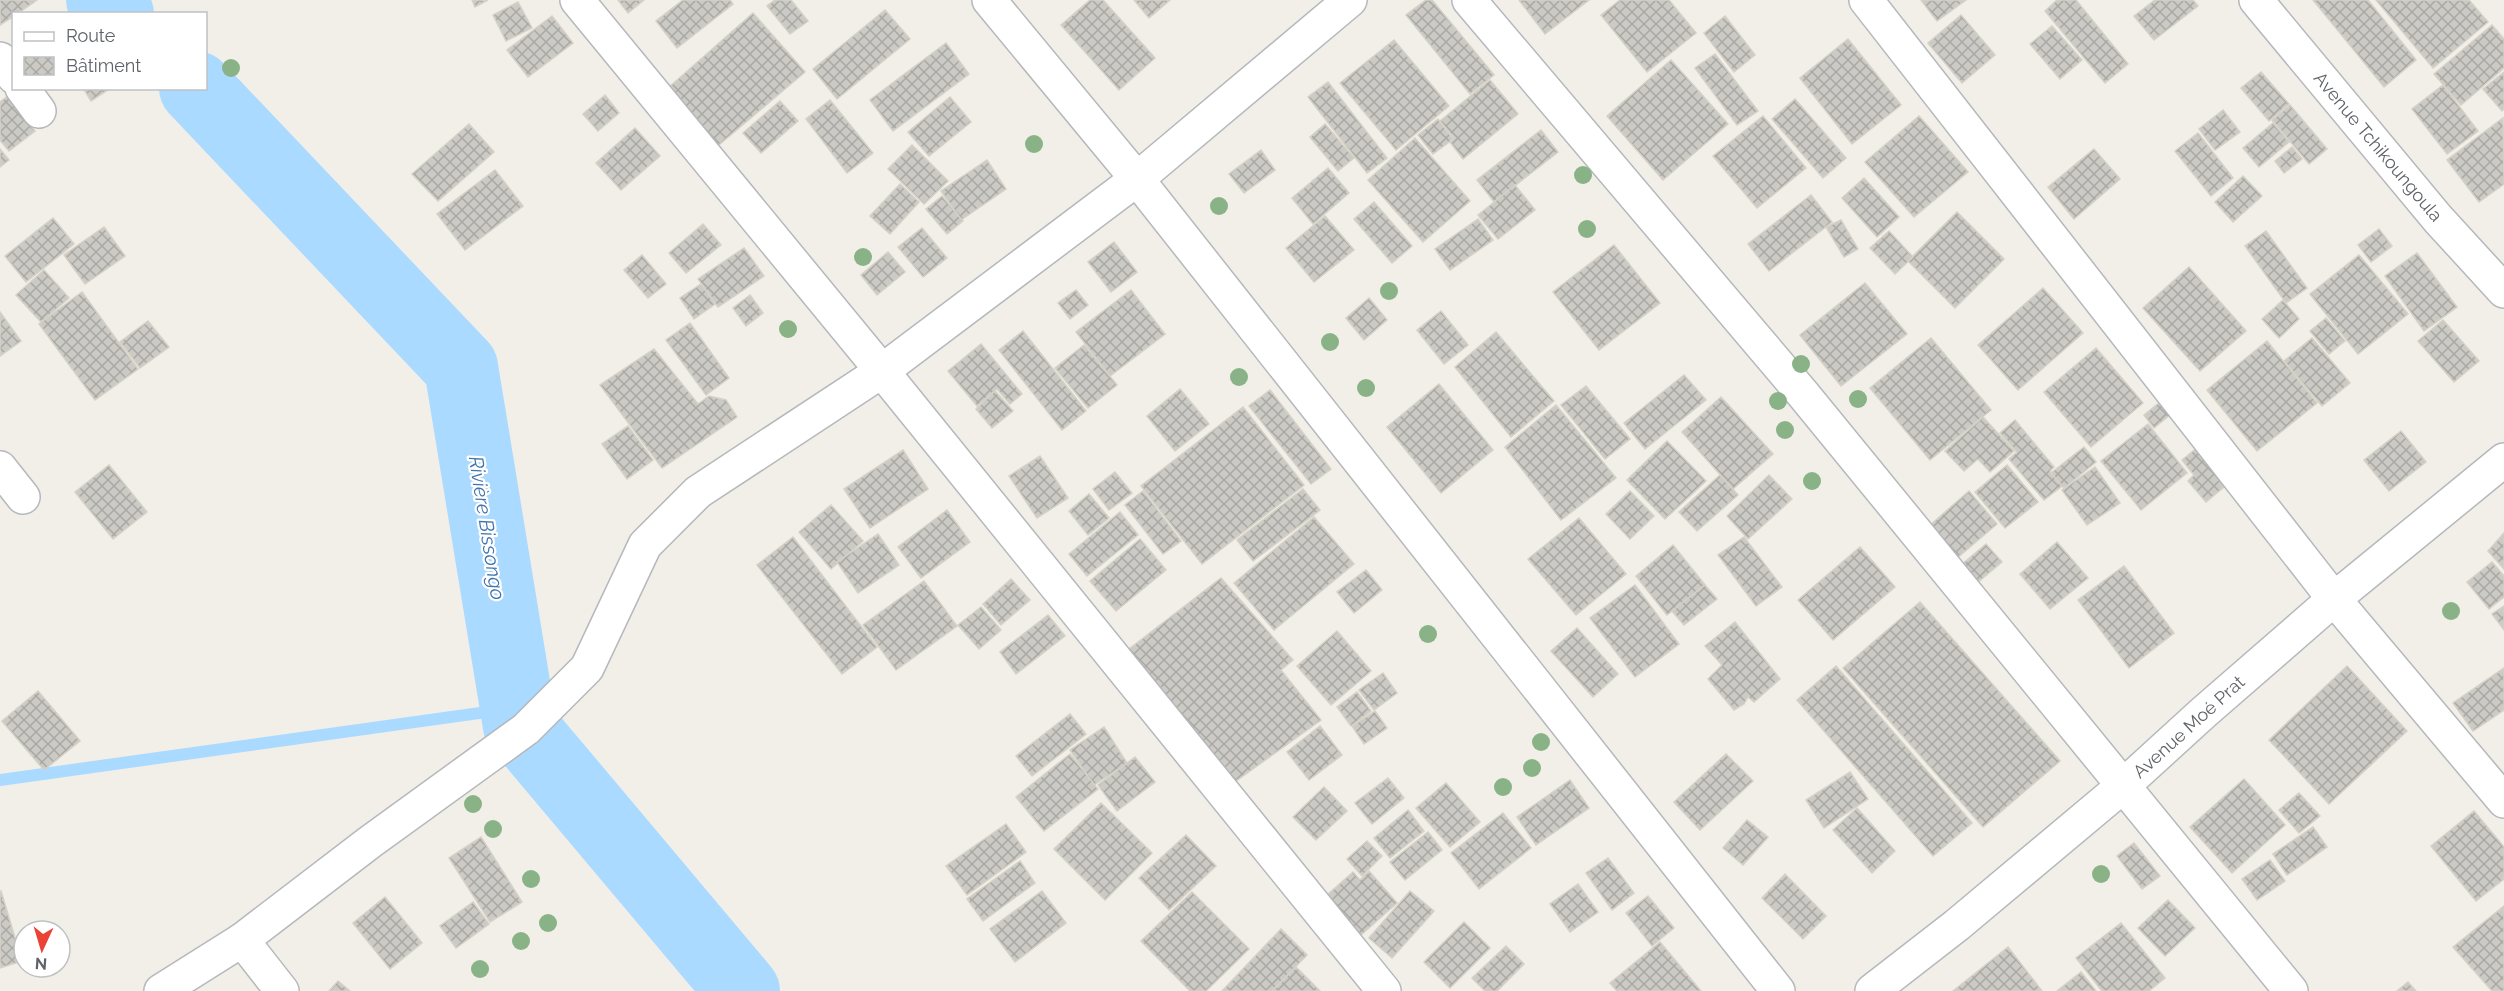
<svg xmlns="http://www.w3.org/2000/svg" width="2504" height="991" font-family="Raleway,sans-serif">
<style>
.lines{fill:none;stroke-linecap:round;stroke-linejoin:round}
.stream{stroke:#aadaff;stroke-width:12}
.river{stroke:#aadaff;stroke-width:74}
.building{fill:url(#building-cross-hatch);stroke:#d6d1c6;stroke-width:1.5}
.minor-casing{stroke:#b5b8bc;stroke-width:36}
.tertiary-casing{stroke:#b5b8bc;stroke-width:36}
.minor{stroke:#fff;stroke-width:33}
.tertiary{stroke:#fff;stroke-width:33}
.tree{fill:#89b387}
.labels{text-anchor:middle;stroke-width:4.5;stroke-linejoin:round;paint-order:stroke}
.street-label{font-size:18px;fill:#5f6368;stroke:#fff}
.water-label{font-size:20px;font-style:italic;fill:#4174aa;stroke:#fff}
</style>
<defs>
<pattern id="building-cross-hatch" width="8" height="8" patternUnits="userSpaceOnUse" patternTransform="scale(1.5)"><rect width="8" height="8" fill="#cccac5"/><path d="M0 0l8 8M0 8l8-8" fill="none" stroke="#a9a8a4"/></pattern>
</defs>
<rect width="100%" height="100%" fill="#f1efe8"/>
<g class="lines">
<path class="stream" d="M0,780L537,705"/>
<g class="river">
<path d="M103,0L117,14"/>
<path d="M196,88L461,367L520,726L743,991"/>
</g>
</g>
<g class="building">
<path d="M0,0H37L17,14H14V16L0,25Z"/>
<path d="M472,0H488L475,7Z"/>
<path d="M618,0H644L628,13Z"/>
<path d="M683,0H730L733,4L677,48L656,21Z"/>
<path d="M775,0H791L808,21L790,34L767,6Z"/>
<path d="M1090,0H1103L1155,58L1119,90L1061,25Z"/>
<path d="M1134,0H1170L1149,18Z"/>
<path d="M1426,0H1432L1494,75L1470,94L1406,15Z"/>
<path d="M1519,0H1589L1545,34Z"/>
<path d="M1620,0H1669L1696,33L1647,72L1601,15Z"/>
<path d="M1921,0H1966L1937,21Z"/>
<path d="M2057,0H2076L2128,64L2105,83L2045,11Z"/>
<path d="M2155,0H2193L2198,6L2154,40L2134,16Z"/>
<path d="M2313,0H2368L2416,60L2384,87Z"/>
<path d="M2376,0H2469L2488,22L2433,68Z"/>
<path d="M518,2L532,28L506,41L493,15Z"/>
<path d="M885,10L910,39L837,99L813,69Z"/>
<path d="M753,13L805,72L713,150L668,88Z"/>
<path d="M1961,15L1995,55L1962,83L1928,43Z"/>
<path d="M552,16L573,43L528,77L507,50Z"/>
<path d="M1725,16L1755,55L1734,72L1704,33Z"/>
<path d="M2492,25L2504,39V68L2461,105L2434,74Z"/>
<path d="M2052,26L2082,60L2060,79L2030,44Z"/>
<path d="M1848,39L1901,105L1852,144L1800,78Z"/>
<path d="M1394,40L1449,106L1396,150L1340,83Z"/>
<path d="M946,43L969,74L893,131L870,100Z"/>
<path d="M1715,54L1758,111L1737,125L1695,68Z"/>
<path d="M1671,60L1728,124L1663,180L1607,116Z"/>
<path d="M2261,72L2289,104L2269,121L2241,88Z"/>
<path d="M2504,72V109L2502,111L2483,89Z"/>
<path d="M1490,80L1518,114L1463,159L1450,142L1454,138L1440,121Z"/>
<path d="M1328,82L1387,158L1367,173L1308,97Z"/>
<path d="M2443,85L2478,131L2447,154L2412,109Z"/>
<path d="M83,88H111L91,101Z"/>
<path d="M605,95L619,113L598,131L583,114Z"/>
<path d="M8,96L35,131L9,151L0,140V102Z"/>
<path d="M950,97L971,122L929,156L908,132Z"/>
<path d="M1795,99L1846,158L1823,178L1772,119Z"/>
<path d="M830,100L873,153L847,173L806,119Z"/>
<path d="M780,101L798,121L761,153L743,133Z"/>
<path d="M2290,105L2327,149L2309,164L2272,120Z"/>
<path d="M2223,110L2240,132L2215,150L2199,129Z"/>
<path d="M1763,116L1806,168L1757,208L1713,156Z"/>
<path d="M1919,116L1968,172L1914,217L1865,162Z"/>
<path d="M2503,118L2504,184L2479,202L2447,160Z"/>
<path d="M1438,119L1453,139L1433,154L1418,135Z"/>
<path d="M2273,123L2289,142L2259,167L2243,148Z"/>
<path d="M469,124L494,152L438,201L412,174Z"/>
<path d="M1325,124L1354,158L1338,171L1310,137Z"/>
<path d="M635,128L660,156L621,190L596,163Z"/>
<path d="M1541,130L1558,152L1494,202L1477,180Z"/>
<path d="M2198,133L2233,178L2211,196L2175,151Z"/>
<path d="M1415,138L1470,201L1423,242L1368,180Z"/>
<path d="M912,145L948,181L924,204L888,169Z"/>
<path d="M2292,147L2302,159L2284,173L2275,161Z"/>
<path d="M0,149L9,160L0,167Z"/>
<path d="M2094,149L2120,179L2074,219L2048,187Z"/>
<path d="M1261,150L1275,170L1244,193L1229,174Z"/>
<path d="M987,160L1006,189L961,220L941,191Z"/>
<path d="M1328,168L1349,193L1313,224L1292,198Z"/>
<path d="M495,170L523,206L465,250L437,214Z"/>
<path d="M2243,176L2262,196L2233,222L2215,202Z"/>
<path d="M1864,178L1899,217L1877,237L1842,198Z"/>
<path d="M900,184L919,202L890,234L870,216Z"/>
<path d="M1515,185L1535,210L1498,239L1478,215Z"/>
<path d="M1811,195L1832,222L1769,271L1748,244Z"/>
<path d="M942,196L963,221L947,234L926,209Z"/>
<path d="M1374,202L1412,246L1392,263L1354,219Z"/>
<path d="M1957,212L2004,259L1955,308L1908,261Z"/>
<path d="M1325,216L1354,250L1314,282L1286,248Z"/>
<path d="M53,218L74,244L26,282L5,256Z"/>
<path d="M1478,219L1493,240L1450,270L1435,249Z"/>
<path d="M1841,220L1858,249L1844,257L1826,227Z"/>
<path d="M703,224L721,245L686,273L669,253Z"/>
<path d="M104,227L125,256L85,284L64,255Z"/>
<path d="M922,228L947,258L923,277L898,247Z"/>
<path d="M2379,229L2392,246L2371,262L2358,245Z"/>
<path d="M1889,231L1913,257L1895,274L1870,248Z"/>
<path d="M2266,231L2307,288L2286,303L2245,246Z"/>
<path d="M1114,242L1137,272L1111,292L1088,262Z"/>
<path d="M1614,245L1660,303L1599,350L1553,292Z"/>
<path d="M744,248L764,276L718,307L698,279Z"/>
<path d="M888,252L905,272L877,295L861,275Z"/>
<path d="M2417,253L2457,307L2424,331L2385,276Z"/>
<path d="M642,255L666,284L648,298L624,270Z"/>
<path d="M2359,255L2408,314L2358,354L2310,294Z"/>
<path d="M2189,267L2246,331L2200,371L2143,308Z"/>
<path d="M44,270L69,298L41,322L16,295Z"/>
<path d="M1865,283L1907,334L1841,386L1800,335Z"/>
<path d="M701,284L715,304L694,319L680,298Z"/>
<path d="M2043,288L2083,333L2018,390L1978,345Z"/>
<path d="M1076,290L1088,305L1070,319L1058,303Z"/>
<path d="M1131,290L1165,334L1110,376L1076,332Z"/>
<path d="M82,292L138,369L95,400L39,324Z"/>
<path d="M750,295L763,313L746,326L733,308Z"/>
<path d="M1369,298L1387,320L1364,340L1346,318Z"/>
<path d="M2283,300L2299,319L2279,338L2262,319Z"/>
<path d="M1441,311L1468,345L1444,364L1417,330Z"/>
<path d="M0,312L21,341L0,356Z"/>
<path d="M2326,318L2345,341L2329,354L2310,331Z"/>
<path d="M2443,320L2479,361L2454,382L2418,341Z"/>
<path d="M148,321L169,347L140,368L120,342Z"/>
<path d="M690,323L729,378L706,395L666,340Z"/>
<path d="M1023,331L1086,411L1062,430L999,350Z"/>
<path d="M1496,332L1554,401L1511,437L1455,367Z"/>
<path d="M1931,338L1991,410L1930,460L1870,388Z"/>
<path d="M2312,338L2350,383L2322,406L2284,361Z"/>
<path d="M2267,341L2317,403L2257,451L2207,390Z"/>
<path d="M981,344L1022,394L1010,404L997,389L977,406L948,371Z"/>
<path d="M1084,345L1117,385L1088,408L1055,368Z"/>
<path d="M2096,348L2143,403L2091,447L2044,392Z"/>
<path d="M654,349L698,404L709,396L726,400L737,417L662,468L600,385Z"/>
<path d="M1684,375L1706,400L1645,449L1624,423Z"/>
<path d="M1439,384L1493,450L1441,493L1387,427Z"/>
<path d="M1586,386L1630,439L1605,459L1561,405Z"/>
<path d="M1180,389L1209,424L1175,451L1147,416Z"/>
<path d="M1270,390L1331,469L1311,484L1249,406Z"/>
<path d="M995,391L1013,411L992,428L976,409Z"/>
<path d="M1721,397L1773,454L1733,489L1682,432Z"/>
<path d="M2160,402L2170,415L2154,428L2144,415Z"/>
<path d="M1556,405L1616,478L1561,520L1505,447Z"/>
<path d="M1243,407L1304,485L1202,564L1141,486Z"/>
<path d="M1983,417L2014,451L1990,472L1978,459L1964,471L1945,451Z"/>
<path d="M2015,420L2054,467L2050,471L2062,486L2044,500L2009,459L2017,452L2000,433Z"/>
<path d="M2148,424L2187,473L2141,510L2101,461Z"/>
<path d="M628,426L653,460L627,479L602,444Z"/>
<path d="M2401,431L2426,462L2389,491L2364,460Z"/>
<path d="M1667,441L1706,481L1665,519L1627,480Z"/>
<path d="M2084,447L2096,462L2064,488L2051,473Z"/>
<path d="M2198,447L2229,483L2206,502L2188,481L2194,475L2182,460Z"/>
<path d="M903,450L928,489L870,528L844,489Z"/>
<path d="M1040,456L1068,498L1037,518L1009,476Z"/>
<path d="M109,465L147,512L113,539L75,492Z"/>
<path d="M2007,465L2038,502L2005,528L1975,492Z"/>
<path d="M2095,467L2120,503L2087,525L2062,490Z"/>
<path d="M1115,472L1132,493L1109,510L1093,489Z"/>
<path d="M1720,475L1738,495L1697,531L1679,512Z"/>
<path d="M1769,475L1792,499L1748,539L1727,516Z"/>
<path d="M1303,489L1320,510L1253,561L1237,540Z"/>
<path d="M1143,491L1181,541L1163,554L1125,505Z"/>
<path d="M1630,491L1654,516L1630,539L1606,514Z"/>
<path d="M1969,491L1997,524L1956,559L1928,527Z"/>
<path d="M1089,494L1109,518L1088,535L1069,511Z"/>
<path d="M831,505L863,541L831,569L799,532Z"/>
<path d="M947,510L970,542L921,578L898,547Z"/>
<path d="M1120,512L1138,535L1087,576L1069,554Z"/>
<path d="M1314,517L1354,564L1274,630L1234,583Z"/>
<path d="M1579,518L1626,574L1576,615L1528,559Z"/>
<path d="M2504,533V569L2488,551Z"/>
<path d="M878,534L899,565L858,593L837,562Z"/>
<path d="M793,537L877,647L842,674L757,565Z"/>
<path d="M1744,537L1782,587L1756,606L1718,555Z"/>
<path d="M1140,539L1166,570L1116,611L1090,581Z"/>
<path d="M2057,542L2088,578L2050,609L2020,574Z"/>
<path d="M1986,544L2002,562L1977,583L1961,565Z"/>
<path d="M1673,545L1705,585L1667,615L1636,576Z"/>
<path d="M1860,547L1895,587L1833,640L1798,600Z"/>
<path d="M2492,562L2504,576V597L2489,609L2467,582Z"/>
<path d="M2124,566L2174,633L2129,668L2078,600Z"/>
<path d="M1366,570L1382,590L1354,613L1337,592Z"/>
<path d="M1221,578L1293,660L1281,670L1321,720L1225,789L1124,653Z"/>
<path d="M1011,579L1030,600L1001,625L983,604Z"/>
<path d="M924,581L957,626L896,670L863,625Z"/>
<path d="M1635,585L1679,644L1635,677L1590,618Z"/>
<path d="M1705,585L1717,599L1684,625L1672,611Z"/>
<path d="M1920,602L2060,761L1983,827L1843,668Z"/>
<path d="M2504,606V630L2492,614Z"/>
<path d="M981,607L1001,630L979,649L958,625Z"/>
<path d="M1048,615L1065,636L1016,674L1000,652Z"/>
<path d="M1735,622L1780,679L1754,702L1748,697L1744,704L1734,710L1708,679L1722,665L1705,646Z"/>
<path d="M1577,628L1618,674L1593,697L1551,651Z"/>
<path d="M1337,631L1371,671L1331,705L1297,666Z"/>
<path d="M1836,666L1972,823L1933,856L1797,700Z"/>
<path d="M2347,666L2407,731L2329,804L2269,740Z"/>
<path d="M2504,668V710L2473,731L2453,703Z"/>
<path d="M1383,673L1397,693L1374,710L1359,690Z"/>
<path d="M38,691L80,741L44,770L2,721Z"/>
<path d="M1357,692L1371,711L1351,726L1337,707Z"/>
<path d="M1375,711L1387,728L1364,744L1352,726Z"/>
<path d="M1070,714L1086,734L1032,776L1016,756Z"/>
<path d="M1320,726L1342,755L1309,780L1287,752Z"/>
<path d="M1104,727L1127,763L1094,785L1070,750Z"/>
<path d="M1070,754L1098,789L1044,831L1016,797Z"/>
<path d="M1726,754L1753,781L1700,830L1674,802Z"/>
<path d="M1135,757L1155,782L1117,811L1098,785Z"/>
<path d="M1850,772L1868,799L1824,828L1806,800Z"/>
<path d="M1388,778L1404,798L1372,824L1355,803Z"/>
<path d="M2244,779L2285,825L2232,873L2190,827Z"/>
<path d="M1570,780L1589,808L1536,845L1517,817Z"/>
<path d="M1446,783L1480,822L1450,847L1416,808Z"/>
<path d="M1324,787L1347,811L1316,840L1293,817Z"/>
<path d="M2299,793L2320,816L2299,833L2279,810Z"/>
<path d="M1101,803L1152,853L1105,900L1054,849Z"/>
<path d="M1857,808L1895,851L1872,873L1833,830Z"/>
<path d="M1408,810L1424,831L1390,858L1374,838Z"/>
<path d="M2474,811L2504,847V879L2476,901L2431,846Z"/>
<path d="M1503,813L1531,848L1479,889L1451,853Z"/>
<path d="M1747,820L1768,837L1743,865L1723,848Z"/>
<path d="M1006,824L1026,852L967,895L946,866Z"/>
<path d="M2313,827L2327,847L2287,875L2273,854Z"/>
<path d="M1428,832L1442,850L1405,880L1390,862Z"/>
<path d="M1186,835L1216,866L1169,910L1139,878Z"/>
<path d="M481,837L522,902L490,922L449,858Z"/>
<path d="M1367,841L1382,856L1362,876L1347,859Z"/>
<path d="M2134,843L2160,876L2142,889L2117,856Z"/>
<path d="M1608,858L1634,893L1612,910L1586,873Z"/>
<path d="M2270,860L2285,881L2257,900L2242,879Z"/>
<path d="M1020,861L1035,883L983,921L967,899Z"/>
<path d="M1369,871L1397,903L1361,935L1326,896L1353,872L1360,880Z"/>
<path d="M1785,874L1826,916L1803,939L1762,898Z"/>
<path d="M1578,884L1598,912L1570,932L1550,904Z"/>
<path d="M1,891L22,961L0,968V892Z"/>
<path d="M1042,891L1066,923L1015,962L990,929Z"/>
<path d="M1410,891L1434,911L1392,958L1369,938Z"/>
<path d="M1192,892L1249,949L1206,991H1190L1141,941Z"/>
<path d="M1648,896L1674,928L1652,946L1626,913Z"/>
<path d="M385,897L422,943L390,969L353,923Z"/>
<path d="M2168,900L2195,928L2165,956L2138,928Z"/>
<path d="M473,902L489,924L456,948L440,926Z"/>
<path d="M2504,906V991H2492L2453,947Z"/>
<path d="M1464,922L1490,948L1450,988L1424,962Z"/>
<path d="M2121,923L2165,978L2149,991H2102L2076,958Z"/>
<path d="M1281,929L1307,955L1272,991H1222Z"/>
<path d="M1660,942L1701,991H1617L1610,983Z"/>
<path d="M1506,946L1524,964L1497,991H1485L1472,978Z"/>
<path d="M2008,947L2042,991H1953Z"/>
<path d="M1296,967L1320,991H1272Z"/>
<path d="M2081,972L2096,991H2057Z"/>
<path d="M338,981L350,991H329Z"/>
<path d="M2408,982L2416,991H2397Z"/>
</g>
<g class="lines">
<g class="minor-casing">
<g id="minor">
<path d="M577,0L882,371L1384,991"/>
<path d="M989,0L1137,179L1778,991"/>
<path d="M1469,0L1803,394L2291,991"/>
<path d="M1866,0L2334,599L2504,801"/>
<path d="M0,59L14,77"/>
<path d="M22,88L39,111"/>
<path d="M0,468L23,497"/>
<path d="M242,940L282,991"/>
<path d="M161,991L242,940L370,842L526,729L587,668L645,545L698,492L882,371L1137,179L1350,0"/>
<path d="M1872,991L1957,925L2123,786L2203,713L2334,599L2504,460"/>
</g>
</g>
<g class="tertiary-casing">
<path id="tertiary" d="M2256,0L2438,219L2504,291"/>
</g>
<use href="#minor" class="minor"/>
<use href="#tertiary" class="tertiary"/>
</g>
<g class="tree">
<circle cx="231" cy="68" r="9"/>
<circle cx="1034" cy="144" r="9"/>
<circle cx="1583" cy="175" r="9"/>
<circle cx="1219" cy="206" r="9"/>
<circle cx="1587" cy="229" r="9"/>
<circle cx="863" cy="257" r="9"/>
<circle cx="1389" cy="291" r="9"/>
<circle cx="788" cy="329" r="9"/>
<circle cx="1330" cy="342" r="9"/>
<circle cx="1801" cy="364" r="9"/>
<circle cx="1239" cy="377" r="9"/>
<circle cx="1366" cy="388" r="9"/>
<circle cx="1858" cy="399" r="9"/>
<circle cx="1778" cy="401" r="9"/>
<circle cx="1785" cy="430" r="9"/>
<circle cx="1812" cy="481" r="9"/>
<circle cx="2451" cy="611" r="9"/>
<circle cx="1428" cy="634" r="9"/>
<circle cx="1541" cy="742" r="9"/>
<circle cx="1532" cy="768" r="9"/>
<circle cx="1503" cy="787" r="9"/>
<circle cx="473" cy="804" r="9"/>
<circle cx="493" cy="829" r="9"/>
<circle cx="2101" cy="874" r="9"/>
<circle cx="531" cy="879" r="9"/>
<circle cx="548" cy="923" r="9"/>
<circle cx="521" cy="941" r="9"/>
<circle cx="480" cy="969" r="9"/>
</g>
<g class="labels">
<g class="street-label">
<text transform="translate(2378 147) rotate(50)" y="6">Avenue Tchikoungoula</text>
<text transform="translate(2189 727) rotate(-42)" y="6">Avenue Moé Prat</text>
</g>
<g class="water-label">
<text transform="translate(487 528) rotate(81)" y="7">Rivière Bissongo</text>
</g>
</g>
<rect x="12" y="12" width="195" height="78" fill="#ffffff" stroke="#bfc1c3" stroke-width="1.5"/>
<rect x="24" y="32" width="30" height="9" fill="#ffffff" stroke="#bfc1c3" stroke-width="1.5"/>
<text x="66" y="42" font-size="18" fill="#5f6368">Route</text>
<rect x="24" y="57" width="30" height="18" fill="url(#building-cross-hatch)" stroke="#bfc1c3" stroke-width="1.5"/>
<text x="66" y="72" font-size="18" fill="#5f6368">Bâtiment</text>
<g transform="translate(42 949) rotate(184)"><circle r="28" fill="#ffffff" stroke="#bfc1c3" stroke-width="1.5"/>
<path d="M0-4.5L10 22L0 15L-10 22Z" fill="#ea4335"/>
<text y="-9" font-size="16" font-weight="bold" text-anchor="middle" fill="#5f6368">N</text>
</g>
</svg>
